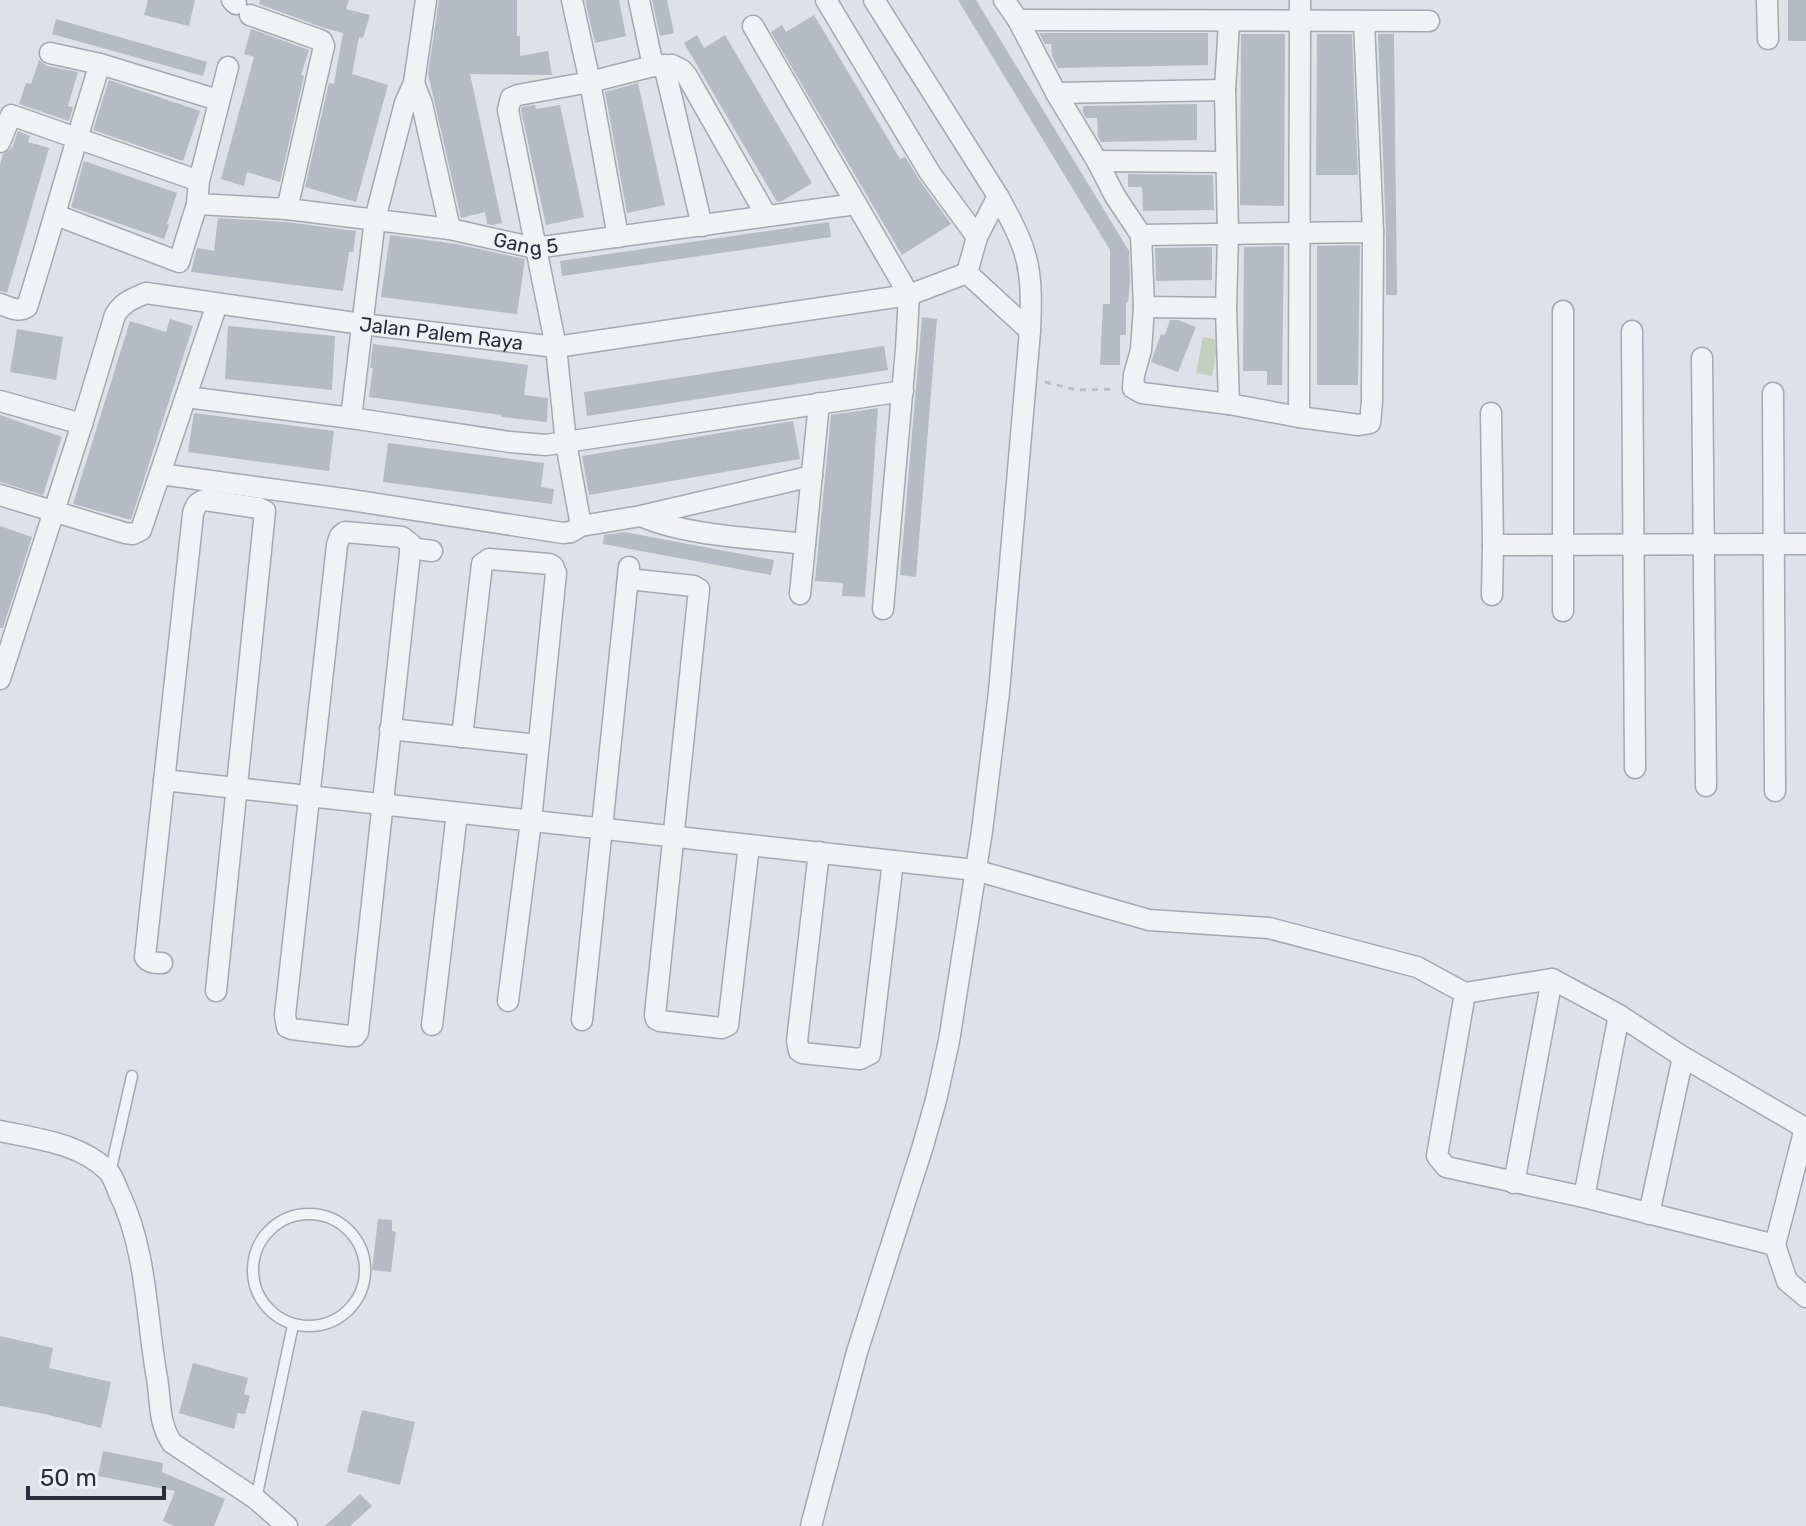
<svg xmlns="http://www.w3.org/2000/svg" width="1806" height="1526" font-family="Rubik,sans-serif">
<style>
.green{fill:#c2d1bf}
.building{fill:#b5bac4}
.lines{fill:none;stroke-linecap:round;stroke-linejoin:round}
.lane-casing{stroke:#a4a8b1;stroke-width:13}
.street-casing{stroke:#a4a8b1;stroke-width:23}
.path{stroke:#bdbfc6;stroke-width:3;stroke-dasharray:6 6;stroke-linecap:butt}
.lane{stroke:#f1f2f6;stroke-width:10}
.street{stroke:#f1f2f6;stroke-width:20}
.labels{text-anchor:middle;stroke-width:6;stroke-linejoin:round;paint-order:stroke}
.street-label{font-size:20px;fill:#282e3e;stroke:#edf0f5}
</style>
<rect width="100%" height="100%" fill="#dee1e7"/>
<path class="green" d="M1203,337L1219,340L1212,376L1196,373Z"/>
<g class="building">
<path d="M148,0H195L189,26L144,15Z"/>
<path d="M260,0H349L346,9L370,15L363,38L359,37L352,74L388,85L356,202L305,187L329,83L334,84L343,33L324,28L259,4Z"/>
<path d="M439,0H517V36H520V56L548,51L552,75L470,74L502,223L493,225L487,224L485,212L461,218L428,74Z"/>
<path d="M585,0H619L626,36L595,43Z"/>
<path d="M652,0H667L674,33L660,36Z"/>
<path d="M958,0H976L1129,251L1130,281L1128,302H1126V335H1120V365H1100L1103,304H1110V250Z"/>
<rect x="1788" y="0" width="18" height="41"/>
<path d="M814,15L900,159L905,157L920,181L951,224L902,255L771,32L782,25L786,32Z"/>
<path d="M56,19L207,62L203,76L52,34Z"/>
<path d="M251,29L309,50L301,75L304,76L280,182L247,172L244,186L221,179L254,57L244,54Z"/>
<path d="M1039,33H1208V65L1058,68L1052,56L1051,44H1045Z"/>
<path d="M1241,34H1285L1284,206L1240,205Z"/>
<path d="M1317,34H1352L1358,175H1316Z"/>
<path d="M1378,34H1394V37L1397,295H1386V232Z"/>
<path d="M697,35L704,48L725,35L812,183L782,201L777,202L684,43Z"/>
<path d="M39,60L47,66L78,72L68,106L73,107L69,121L19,104L26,83L31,84Z"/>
<path d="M109,80L200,111L183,161L93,130Z"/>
<path d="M638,83L665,205L627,213L605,92Z"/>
<path d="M1197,104V140L1101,142L1098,137L1097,118H1086L1083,113V106Z"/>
<path d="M535,105L536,109L560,105L584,217L546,225L521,110L522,107Z"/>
<path d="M18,131L30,136L28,142L49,148L7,293L0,291V165L3,154L12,148Z"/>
<path d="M84,161L177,193L167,224L169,225L164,239L71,207Z"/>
<path d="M1128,174L1213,175L1214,210L1143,211L1142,187H1128Z"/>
<path d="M218,218L286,222L356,231L353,252H349L343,291L191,272L197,248L214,251Z"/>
<path d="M829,222L831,237L562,276L560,261Z"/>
<path d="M390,235L456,244L525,259L517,314L381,297Z"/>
<path d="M1360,245L1358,385H1317V246Z"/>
<path d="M1284,246L1282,385H1267V371H1243L1244,247Z"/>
<path d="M1212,247V280L1156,281L1155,248Z"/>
<path d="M922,317L937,319L916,577L900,575Z"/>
<path d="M170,319L193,326L131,520L73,504L130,321L166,332Z"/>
<path d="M1170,320H1178L1196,327L1178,372L1151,362L1161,334L1165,335Z"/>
<path d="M228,326L335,336L332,390L225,379Z"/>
<path d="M17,329L63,337L56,380L10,372Z"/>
<path d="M373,344L528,365L524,395L548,398L547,422L501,417V415L369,397L373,368H370Z"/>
<path d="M884,346L888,370L587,416L584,392Z"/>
<path d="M878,408L865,597L842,596L843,583L815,581L831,415Z"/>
<path d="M194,413L334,431L329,471L188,452Z"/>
<path d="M0,415L62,437L43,495L0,482Z"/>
<path d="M793,421L800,459L589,495L582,456Z"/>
<path d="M388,443L544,463L541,487L554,489L552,504L383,482Z"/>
<path d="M0,526L32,537L3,628H0Z"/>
<path d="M624,532L774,560L771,575L603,544L604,535Z"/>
<path d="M378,1219L392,1220V1231L396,1232L391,1272L372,1270Z"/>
<path d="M0,1336L53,1348L49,1368L111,1382L101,1428L45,1414L0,1406Z"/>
<path d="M193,1363L248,1378L244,1394L250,1396L245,1414L238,1413L234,1429L179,1413Z"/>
<path d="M362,1410L415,1422L400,1485L347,1472Z"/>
<path d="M103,1451L163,1463L162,1472L225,1499L214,1526H174L163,1521L175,1491L98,1476Z"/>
<path d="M360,1494L372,1506L350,1526H325Z"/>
</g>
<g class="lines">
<g class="lane-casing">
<g id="lane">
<path d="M110,1173L132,1076"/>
<circle cx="309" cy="1270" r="56"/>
<path d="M256,1499L293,1325"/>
</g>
</g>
<g class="street-casing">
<g id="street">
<path d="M232,0L236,4"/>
<path d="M572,0L590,82L618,237"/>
<path d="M639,0L653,66"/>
<path d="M826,0L930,173L977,237"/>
<path d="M1004,0L1018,20L1056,93L1097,161L1115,196L1141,235L1144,307L1141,350L1134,375L1133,388L1142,393L1229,404"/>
<path d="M1767,0L1768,39"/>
<path d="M250,15L317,39L322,41L324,46L287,209"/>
<path d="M1018,20L1429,21"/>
<path d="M1229,22L1225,90L1228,234L1226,308L1229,404L1299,417L1359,425L1370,423L1372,401L1373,232L1364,22"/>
<path d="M753,26L909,295L906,349L883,609"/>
<path d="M50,53L100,64L218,100"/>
<path d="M664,65L702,226"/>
<path d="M414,83L426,0"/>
<path d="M1056,93L1225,90"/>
<path d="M0,142L11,115L199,181"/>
<path d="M1097,161L1226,162"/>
<path d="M998,196L977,237L967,273L1030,331"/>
<path id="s1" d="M197,204L287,209L450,229L535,248L856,204"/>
<path d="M56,215L179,262L197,204L199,181L228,67"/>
<path d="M1141,235L1373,232"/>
<path d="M0,304C9,307 18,313 27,307C52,227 74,145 100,64"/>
<path d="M1144,307L1226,308"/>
<path d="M1563,311V611"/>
<path d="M1632,331L1635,768"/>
<path d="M1702,358L1706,786"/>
<path d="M1773,393L1775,791"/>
<path d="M186,397L351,418L510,442L546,445L903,391"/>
<path id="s2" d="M0,401L82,424L115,315C123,302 132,299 146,293L362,324L556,347L909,295L967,273"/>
<path d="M1491,413L1493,545L1806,544"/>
<path d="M1299,417L1300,0"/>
<path d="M351,418L375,219L405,103L414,83L422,104L450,229"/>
<path d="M160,474L351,500L563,533L571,532L581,526L641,516L812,476"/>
<path d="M0,495L125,533L133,534L141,530L217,304"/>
<path d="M641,516C685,536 756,538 805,544"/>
<path d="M581,526L566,443L556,347L508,110L511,98L518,95L590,82L653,66L672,65L682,70L687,76L766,215"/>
<path d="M345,532L402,537L411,544L358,1032L355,1036H349L292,1029L287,1027L285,1015L337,545L340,536Z"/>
<path d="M410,548L432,551"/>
<path d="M628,579L694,586L699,589L655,1015L656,1019L660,1021L722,1028L728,1025L749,845"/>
<path d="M800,594L819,403"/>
<path d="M1492,595L1493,545"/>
<path d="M0,679L82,424"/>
<path d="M390,729L538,745"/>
<path d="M462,737L482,564L489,559L549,564L553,566L556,573L531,821L508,1001"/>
<path d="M164,780L975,870L1149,920L1269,928L1417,967L1465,993L1552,979L1619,1015L1683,1057L1805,1128L1775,1245L1787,1281L1806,1297"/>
<path d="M819,852L797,1041L799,1051L802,1053L860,1059L870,1054L893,861"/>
<path d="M162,963C156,963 148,963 145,957L193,514C195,506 197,502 205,500L259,508L265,511L216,991"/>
<path d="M1465,993L1437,1156L1446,1167L1584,1197L1775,1245"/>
<path d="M582,1020L629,567"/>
<path d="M432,1025L457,813"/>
<path d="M0,1131C37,1139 80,1143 108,1171C113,1176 116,1186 119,1193C147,1250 146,1317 157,1378C161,1402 158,1422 172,1443L256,1499L287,1526"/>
<path d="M1514,1183L1552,979"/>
<path d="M1584,1197L1619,1015"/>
<path d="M1649,1214L1683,1057"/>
<path d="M811,1526L857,1352L922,1149L936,1100L949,1041L982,831L999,692L1030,331C1031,312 1032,292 1029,273C1026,246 1011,220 998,196L874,0"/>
</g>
</g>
<path class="path" d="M1045,382L1077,390L1116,389"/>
<use href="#lane" class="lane"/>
<use href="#street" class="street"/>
</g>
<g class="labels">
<g class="street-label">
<text dy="7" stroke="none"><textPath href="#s1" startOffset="332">Gang 5</textPath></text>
<text dy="7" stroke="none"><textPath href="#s2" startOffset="536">Jalan Palem Raya</textPath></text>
</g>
</g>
<path d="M28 1486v12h136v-12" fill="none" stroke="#282e3e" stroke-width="4"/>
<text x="40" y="1486" font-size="24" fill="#282e3e" stroke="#edf0f5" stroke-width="6" paint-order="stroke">50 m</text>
</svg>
